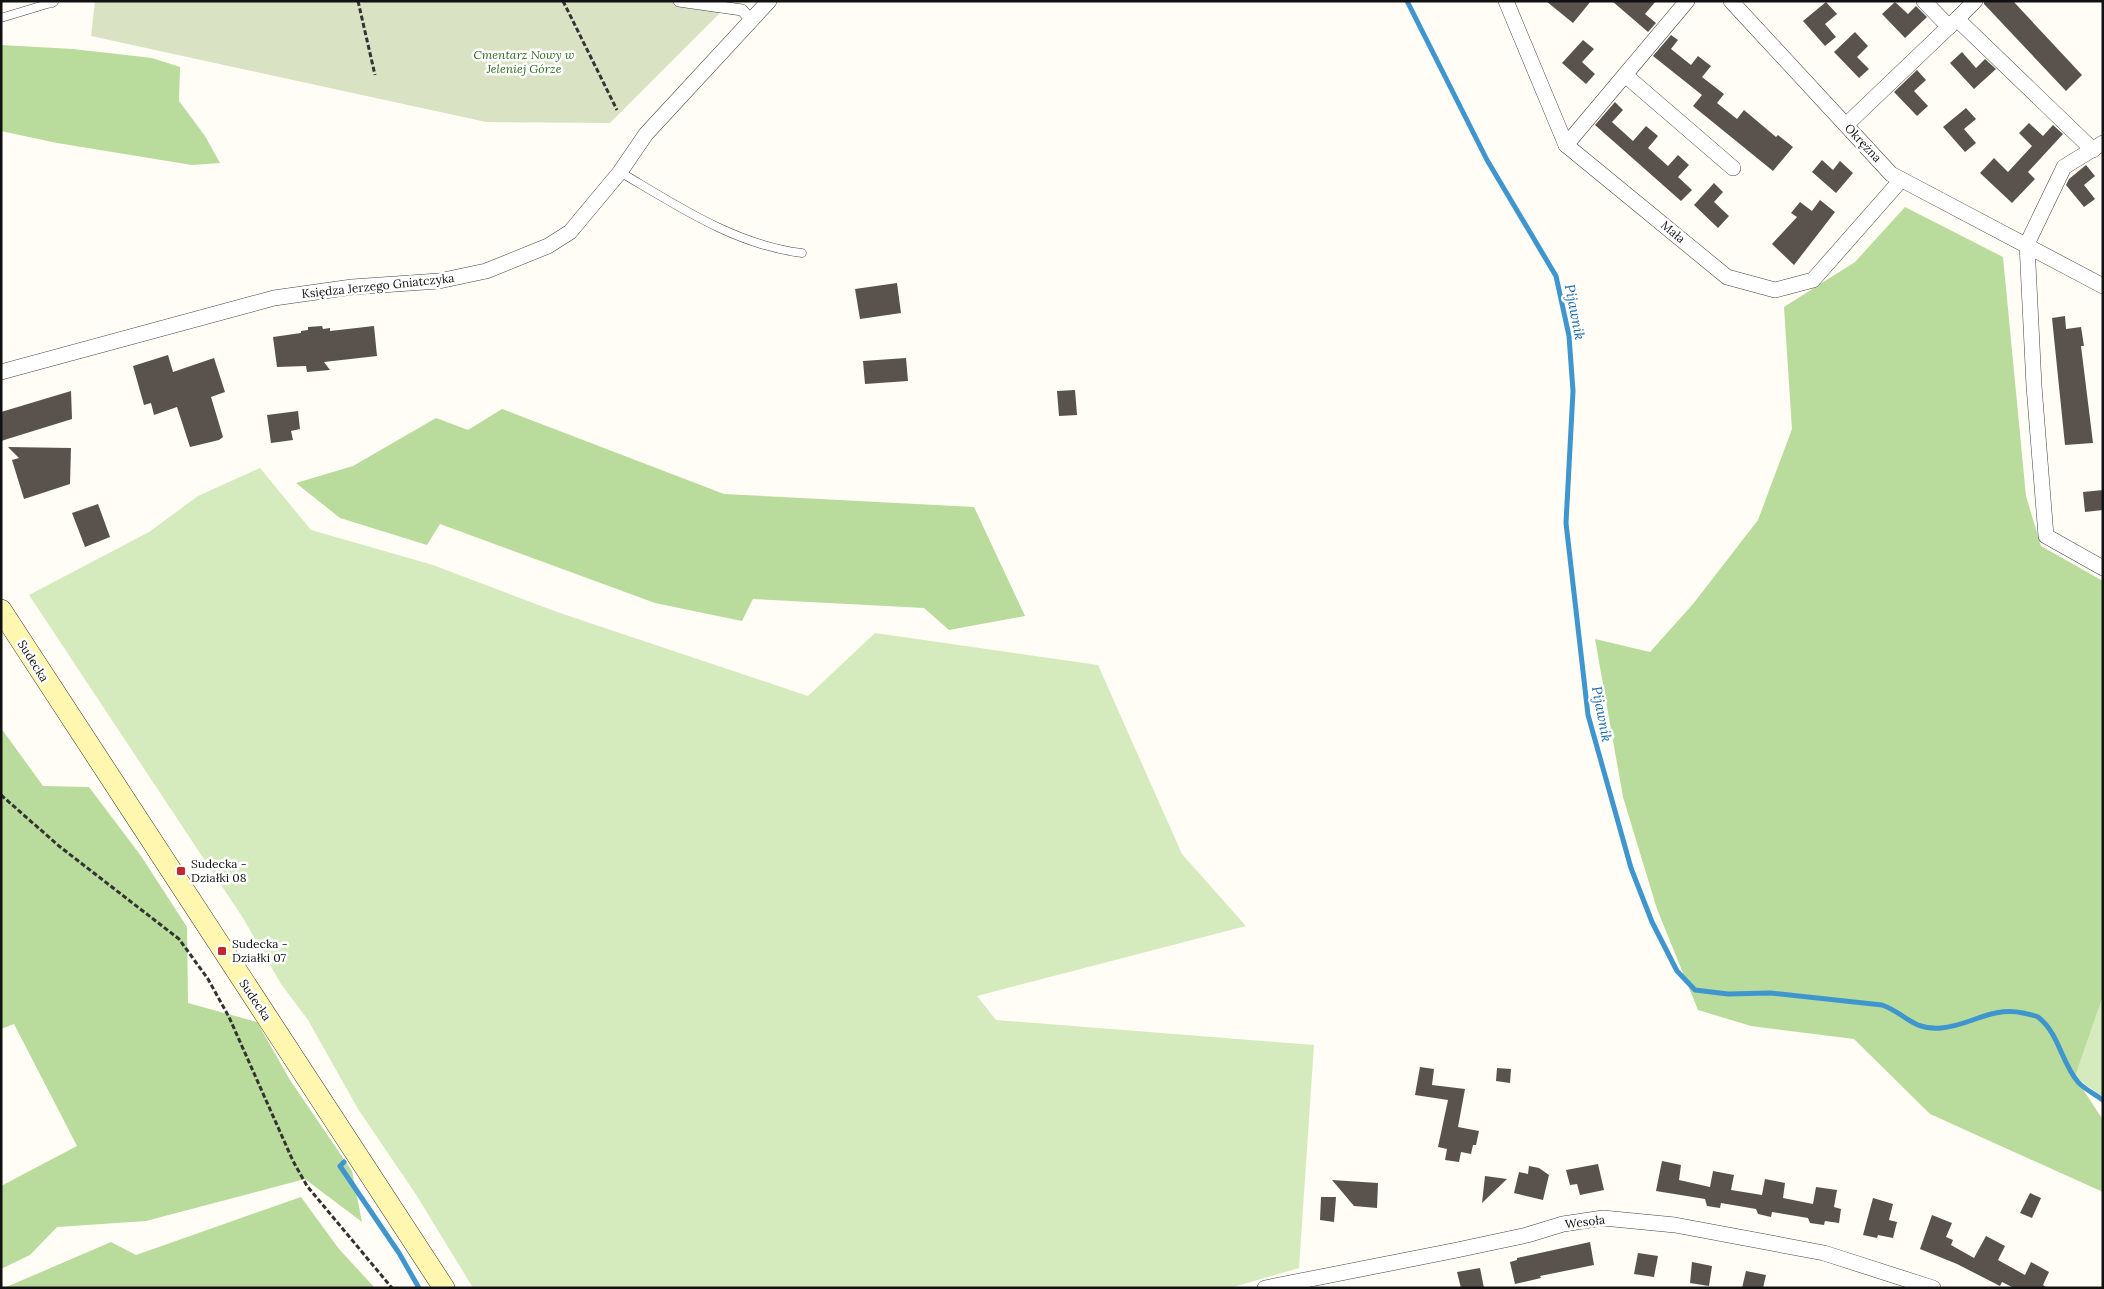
<svg xmlns="http://www.w3.org/2000/svg" width="2104" height="1289" font-family="Lora,serif">
<style>
.green{fill:#d5ebbd}
.forest{fill:#b9dc9c}
.cemetery{fill:#d9e3c4}
.lines{fill:none;stroke-linecap:round;stroke-linejoin:round}
.stream{stroke:#3f96cf;stroke-width:5}
.building{fill:#5a524d}
.service-casing{stroke:#444;stroke-width:9}
.pedestrian-casing{stroke:#444;stroke-width:12}
.minor-casing{stroke:#444;stroke-width:16}
.secondary-casing{stroke:#333;stroke-width:22}
.path{stroke:#333;stroke-width:3;stroke-dasharray:5 2.5;stroke-linecap:butt}
.service{stroke:#fff;stroke-width:8}
.pedestrian{stroke:#fff;stroke-width:11}
.minor{stroke:#fff;stroke-width:15}
.secondary{stroke:#fff6b0;stroke-width:21}
.poi-dot{fill:#c4262e;stroke:#fff;stroke-width:2}
.labels{text-anchor:middle;stroke-width:5;stroke-linejoin:round;paint-order:stroke}
.park-label{font-size:12px;font-style:italic;fill:#2f6b1f;stroke:#fff}
.street-label{font-size:12px;fill:#111;stroke:#fff}
.poi-label{font-size:12px;fill:#111;stroke:#fff;text-anchor:start}
.water-label{font-size:14px;font-style:italic;fill:#1768a6;stroke:#fff}
</style>
<rect width="100%" height="100%" fill="#fffdf5"/>
<g class="green">
<path d="M260,468L311,530L433,565L557,612L808,696L875,633L1098,665L1182,854L1246,926L977,996L996,1020L1314,1045L1299,1268L1230,1288H473L417,1196L358,1109L308,1020L281,984L243,918L29,595L149,532L198,496Z"/>
<path d="M2103,996V1097L2075,1077Z"/>
</g>
<g class="forest">
<path d="M1,45L73,49L152,58L180,67L179,101L205,136L220,163L192,165L57,143L1,131Z"/>
<path d="M1905,207L2003,257L2026,496L2041,546L2103,581V996L2075,1077L2103,1120V1192L1930,1114L1854,1039L1751,1026L1698,1010L1657,909L1623,797L1595,639L1650,652L1693,604L1758,520L1792,429L1784,307L1855,262Z"/>
<path d="M502,409L724,494L974,507L1025,616L949,630L924,608L753,599L742,621L655,603L440,524L427,545L340,518L296,483L353,466L436,418L468,430Z"/>
<path d="M1,728L43,786L89,787L141,856L187,927L188,1003L257,1022L290,1080L352,1171L362,1222L305,1179L146,1221L57,1227L30,1255L1,1269V1186L77,1146L14,1024L1,1029Z"/>
<path d="M301,1197L339,1249L375,1288H4L111,1242L136,1255Z"/>
</g>
<path class="cemetery" d="M95,1H728L730,3L610,123L486,122L91,36Z"/>
<g class="lines">
<g class="stream">
<path d="M1407,1L1487,160L1556,276L1569,336L1573,391L1566,523L1588,715L1631,868L1652,922L1677,971L1695,990L1728,994L1770,993L1882,1005C1907,1014 1911,1030 1941,1028C1970,1026 1991,1006 2023,1013C2027,1014 2034,1015 2038,1017C2059,1033 2061,1062 2078,1082C2084,1089 2095,1094 2103,1100"/>
<path d="M344,1162L340,1166L399,1253L419,1288"/>
</g>
</g>
<g class="building">
<path d="M1546,1H1591L1573,23Z"/>
<path d="M1612,1H1656L1645,14L1656,23L1648,32Z"/>
<path d="M1984,1H2013L2082,75L2066,91L1984,4Z"/>
<path d="M1826,2L1837,14L1825,24L1836,37L1825,46L1803,21Z"/>
<path d="M1895,2L1908,14L1916,6L1927,17L1905,38L1882,14Z"/>
<path d="M1855,32L1868,46L1857,57L1869,69L1859,78L1834,52Z"/>
<path d="M1671,35L1678,40L1671,49L1691,65L1698,56L1711,66L1702,77L1724,94L1717,103L1737,119L1744,110L1776,137L1778,135L1793,147L1773,171L1693,106L1702,95L1653,56Z"/>
<path d="M1583,40L1594,49L1582,62L1595,74L1586,84L1562,63Z"/>
<path d="M1962,52L1976,68L1985,59L1996,69L1974,89L1950,63Z"/>
<path d="M1917,70L1926,80L1914,91L1928,106L1917,116L1894,92Z"/>
<path d="M1615,102L1623,110L1612,122L1633,141L1646,126L1658,136L1648,148L1668,166L1678,155L1689,165L1678,177L1692,190L1681,201L1595,125Z"/>
<path d="M1966,108L1976,119L1964,129L1976,143L1965,152L1943,127Z"/>
<path d="M2029,123L2043,136L2053,125L2063,134L2028,172L2035,179L2012,203L1980,173L1994,158L2008,172L2032,146L2019,133Z"/>
<path d="M1822,160L1833,170L1840,161L1853,173L1836,193L1812,172Z"/>
<path d="M2086,165L2095,176L2084,185L2095,199L2084,207L2066,185L2069,179Z"/>
<path d="M1714,183L1723,192L1714,202L1729,216L1718,228L1694,205Z"/>
<path d="M1820,200L1835,212L1794,265L1772,244L1797,217L1791,213L1800,202L1812,211Z"/>
<path d="M897,283L901,313L860,319L855,289Z"/>
<path d="M2065,316L2066,329L2081,327L2084,346H2081L2093,443L2065,445L2052,318Z"/>
<path d="M322,326L323,329L330,328V331L374,326L377,356L324,362L330,370L307,372L306,366L277,367L273,337L301,333V331L308,330V327Z"/>
<path d="M168,355L173,372L214,358L225,392L211,397L223,437L219,440L190,447L177,407L154,415L151,403L144,405L133,366Z"/>
<path d="M906,358L908,381L865,384L863,361Z"/>
<path d="M1075,390L1077,415L1059,416L1057,391Z"/>
<path d="M71,391L72,419L1,441V412Z"/>
<path d="M298,411L300,429L291,431L293,440L271,443L267,415Z"/>
<path d="M8,447L71,448L70,484L24,499L12,460L19,458Z"/>
<path d="M2103,490V510L2085,512L2083,492Z"/>
<path d="M98,504L110,537L85,547L72,513Z"/>
<path d="M1420,1067L1434,1069L1432,1085L1465,1089L1458,1127L1479,1131L1476,1145H1473L1471,1154L1461,1152L1459,1162L1445,1160L1447,1149L1438,1147L1448,1100L1415,1095Z"/>
<path d="M1497,1068L1511,1069L1510,1083L1496,1081Z"/>
<path d="M1662,1161L1681,1165L1679,1180L1710,1187L1713,1171L1734,1175L1731,1190L1762,1195L1765,1179L1785,1183L1783,1198L1813,1204L1816,1187L1837,1190L1834,1207L1841,1209L1839,1223L1825,1221L1824,1225L1810,1223L1808,1218L1772,1212L1771,1217L1758,1214L1756,1209L1721,1203L1720,1208L1707,1206L1705,1199L1656,1191Z"/>
<path d="M1598,1164L1604,1190L1580,1195L1577,1184L1570,1185L1566,1170Z"/>
<path d="M1529,1166L1539,1168L1549,1175L1543,1200L1514,1193L1519,1172L1528,1174Z"/>
<path d="M1485,1176L1507,1179L1482,1203Z"/>
<path d="M1332,1180L1378,1183L1377,1208L1354,1206Z"/>
<path d="M2030,1193L2041,1198L2032,1218L2020,1213Z"/>
<path d="M1321,1197H1336L1334,1222L1320,1220Z"/>
<path d="M1873,1198L1893,1204L1889,1220L1897,1222L1893,1238L1878,1235L1877,1238L1863,1235Z"/>
<path d="M1932,1215L1952,1223L1946,1237L1953,1240L1951,1245L1974,1258L1986,1236L2005,1246L1998,1260L2025,1275L2031,1262L2049,1272L2043,1285L2047,1288H2014L2002,1282L2000,1286L1957,1264L1920,1249Z"/>
<path d="M1590,1242L1594,1265L1540,1276L1541,1278L1515,1284L1510,1262L1517,1260V1258Z"/>
<path d="M1638,1253L1658,1256L1654,1277L1634,1274Z"/>
<path d="M1692,1262L1712,1266L1709,1286L1690,1283Z"/>
<path d="M1480,1268L1484,1288H1461L1457,1272Z"/>
<path d="M1746,1271L1766,1275L1763,1288H1742Z"/>
</g>
<g class="lines">
<g class="service-casing">
<g id="service">
<path d="M1,18L54,2"/>
<path d="M620,172C676,205 735,245 802,253"/>
</g>
</g>
<g class="pedestrian-casing">
<g id="pedestrian">
<path d="M679,1L742,10L751,20"/>
<path d="M51,2V1"/>
</g>
</g>
<g class="minor-casing">
<g id="minor">
<path d="M1506,1L1566,145L1727,277L1775,290L1813,280L1901,180"/>
<path d="M1731,1L1891,174L2103,286"/>
<path d="M1924,1L1949,27"/>
<path d="M1957,19L1975,1"/>
<path d="M1625,75L1733,168"/>
<path d="M1846,125L1957,19L2093,150"/>
<path d="M2103,143L2064,167L2027,244L2034,386L2046,536L2103,568"/>
<path d="M1566,145L1687,1"/>
<path d="M1,372L274,298L352,287L439,281L486,271L548,246L570,232L620,172L646,134L769,1"/>
<path d="M1265,1288L1457,1250L1527,1235L1563,1224L1603,1218L1675,1225L1824,1253L1933,1288"/>
</g>
</g>
<g class="secondary-casing">
<path id="secondary" d="M1,610L444,1288"/>
</g>
<g class="path">
<path d="M358,1L375,75"/>
<path d="M563,1L617,110"/>
<path d="M1,795L59,846L179,939L208,979L229,1017L293,1161L307,1186L392,1288"/>
</g>
<use href="#service" class="service"/>
<use href="#pedestrian" class="pedestrian"/>
<use href="#minor" class="minor"/>
<use href="#secondary" class="secondary"/>
</g>
<g class="poi-dot">
<rect x="176" y="866" width="10" height="10" rx="2.5"/>
<rect x="217" y="946" width="10" height="10" rx="2.5"/>
</g>
<g class="labels">
<g class="park-label">
<text x="524" y="59">Cmentarz Nowy w<tspan x="524" dy="14">Jeleniej Górze</tspan></text>
</g>
<g class="street-label">
<text transform="translate(1863 143) rotate(47)" y="4">Okrężna</text>
<text transform="translate(1673 232) rotate(40)" y="4">Mała</text>
<text transform="translate(378 286) rotate(-6)" y="4">Księdza Jerzego Gniatczyka</text>
<text transform="translate(33 661) rotate(58)" y="4">Sudecka</text>
<text transform="translate(255 1000) rotate(56)" y="4">Sudecka</text>
<text transform="translate(1585 1222) rotate(-7)" y="4">Wesoła</text>
</g>
<g class="poi-label">
<text x="191" y="868">Sudecka -<tspan x="191" dy="14">Działki 08</tspan></text>
<text x="232" y="948">Sudecka -<tspan x="232" dy="14">Działki 07</tspan></text>
</g>
<g class="water-label">
<text transform="translate(1575 312) rotate(79)" y="5">Pijawnik</text>
<text transform="translate(1602 714) rotate(79)" y="5">Pijawnik</text>
</g>
</g>
<rect width="2104" height="1289" fill="none" stroke="#111111" stroke-width="5"/>
</svg>
